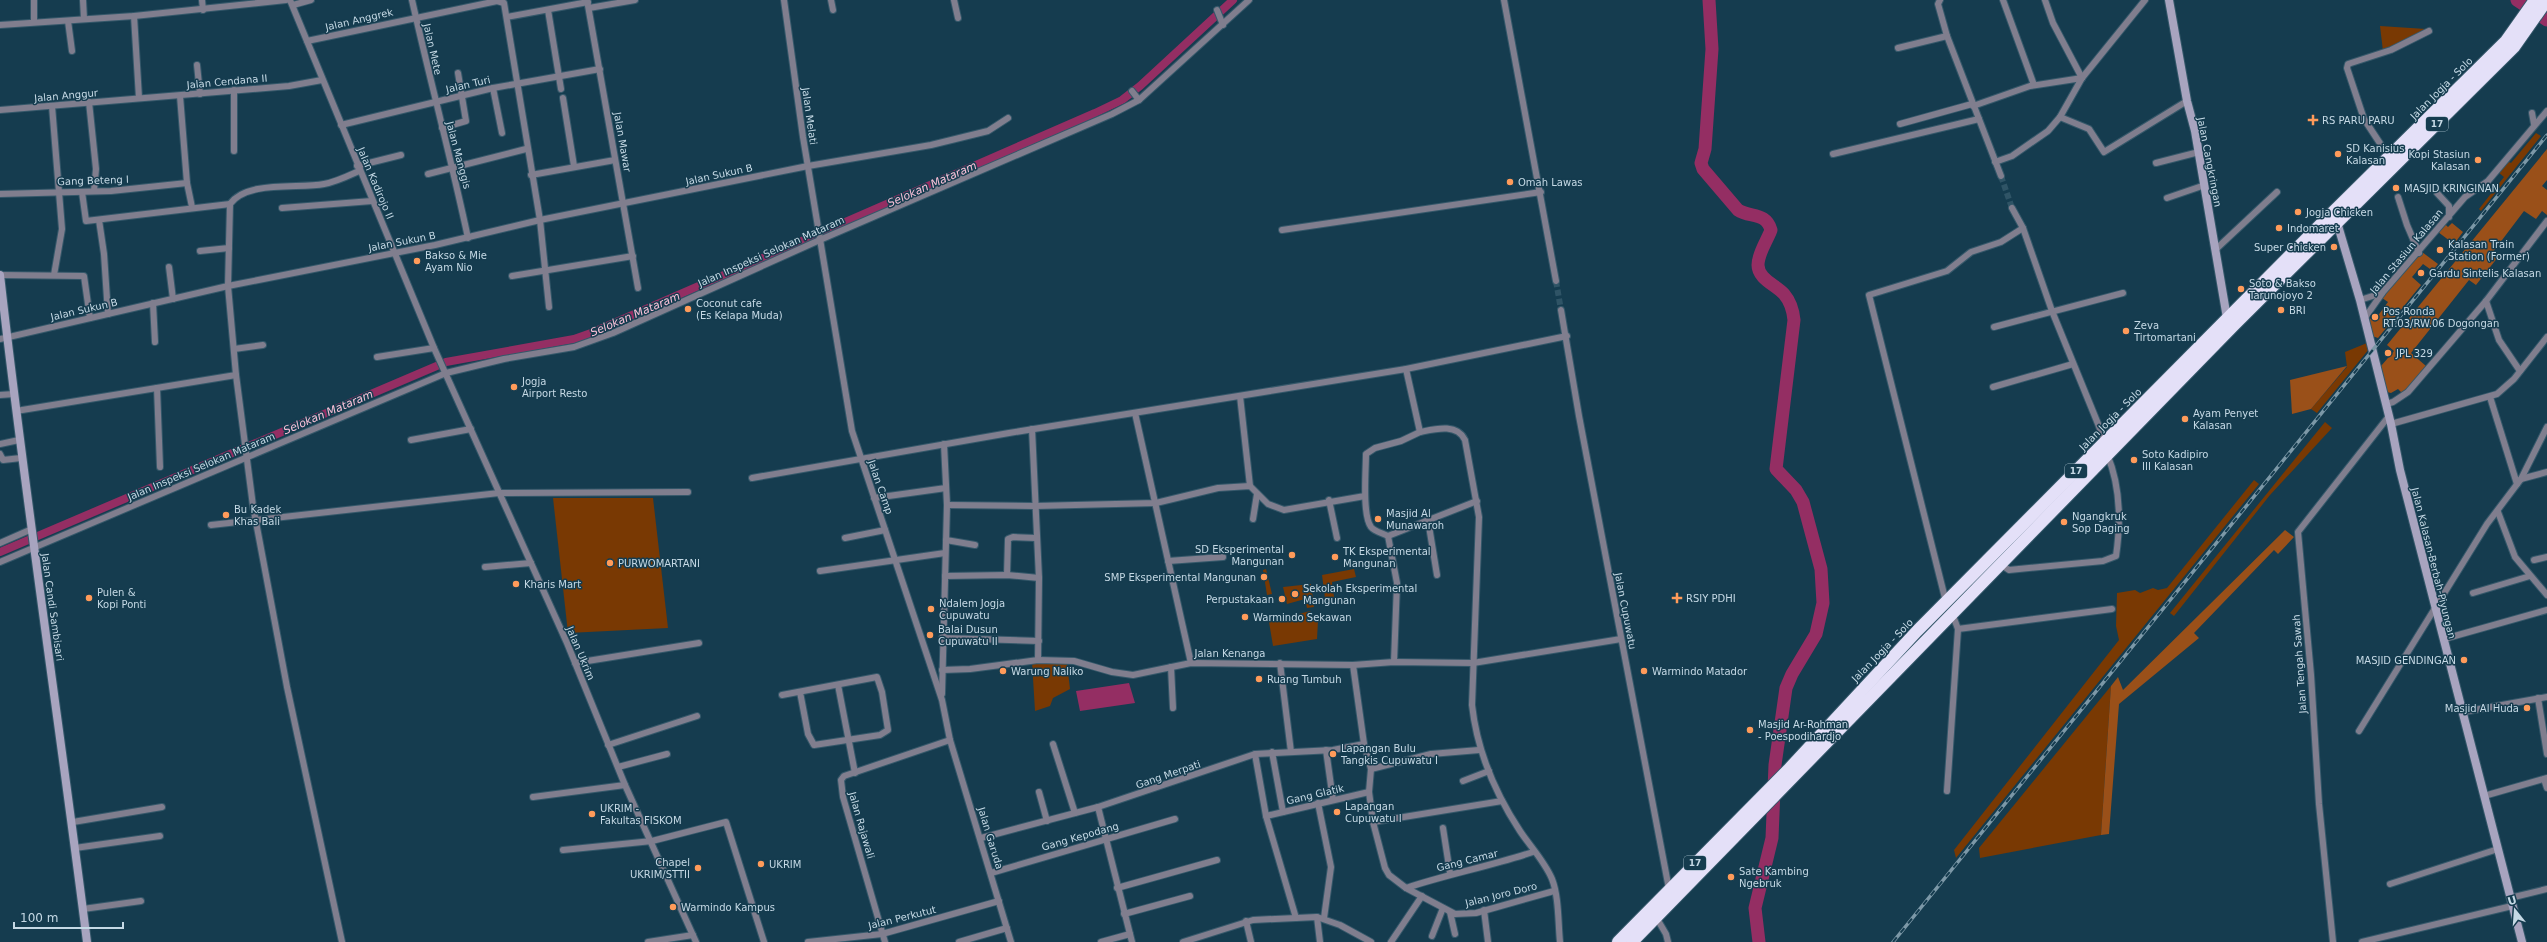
<svg xmlns="http://www.w3.org/2000/svg" width="2547" height="942" font-family="'DejaVu Sans',sans-serif">
<style>
.green{fill:#793903}
.forest{fill:#9a5019}
.water{fill:#942e63}
.lines{fill:none;stroke-linecap:round;stroke-linejoin:round}
.canal{stroke:#942e63;stroke-width:8}
.river{stroke:#942e63;stroke-width:13}
.street-tunnel{stroke:#2f5466;stroke-width:6;stroke-dasharray:6 3;stroke-linecap:butt}
.street-casing{stroke:#35586a;stroke-width:8}
.secondary-casing{stroke:#35586a;stroke-width:10}
.highway-casing{stroke:#35586a;stroke-width:14}
.street{stroke:#807e8e;stroke-width:6}
.secondary{stroke:#a8a4bf;stroke-width:8}
.highway{stroke:#e4e0f8;stroke-width:12}
.rail-casing{stroke:#7c98a7;stroke-width:3.5}
.rail{stroke:#153c4f;stroke-width:2;stroke-dasharray:6;stroke-linecap:butt}
.poi-dot{fill:#ff9b5a;stroke:#153c4f;stroke-width:1.5}
.labels{text-anchor:middle;stroke-width:3;stroke-linejoin:round;paint-order:stroke}
.shield{fill:#153c4f;stroke:#90aab8;stroke-width:1}
.shield-label{font-size:9px;font-weight:bold;fill:#c5d9e5}
.street-label{font-size:10px;fill:#c5d9e5;stroke:#153c4f}
.poi-label{font-size:10px;fill:#c5d9e5;stroke:#153c4f;text-anchor:start}
.water-label{font-size:11px;font-style:italic;fill:#fac1d8;stroke:#153c4f}
</style>
<rect width="100%" height="100%" fill="#153c4f"/>
<g class="green">
<path d="M2380,26L2426,29L2383,51Z"/>
<path d="M2536,133L2541,136L2481,211L2479,209L2504,177L2498,172L2507,161L2511,163Z"/>
<path d="M2367,343L2369,349L2317,413L2311,409L2347,367L2345,352Z"/>
<path d="M2325,422L2332,428L2270,495L2174,616L2170,613Z"/>
<path d="M2254,480L2259,484L1956,858L1954,850L2119,640L2116,626L2117,593L2135,590L2140,593L2153,588L2158,590L2167,588Z"/>
<path d="M553,498H653L668,628L568,633Z"/>
<path d="M1266,569L1272,594L1267,595L1263,570Z"/>
<path d="M1354,569L1356,577L1332,582L1334,597L1325,598L1322,575Z"/>
<path d="M1311,584L1314,607L1307,608L1305,599L1287,604L1283,587Z"/>
<path d="M1310,611L1318,621L1317,639L1273,646L1269,622Z"/>
<path d="M1032,662L1067,663L1070,689L1053,698L1050,706L1035,711Z"/>
<path d="M2111,686L2101,835L1980,858L1979,848Z"/>
</g>
<g class="forest">
<path d="M2547,149V180L2542,186L2547,190V215L2542,211L2536,219L2524,211L2493,252L2498,257L2476,285L2469,280L2411,353L2426,366L2403,394L2398,389L2391,393L2387,392L2381,366L2394,351L2387,345Z"/>
<path d="M2452,223L2463,232L2454,244L2438,232L2445,224L2448,227Z"/>
<path d="M2422,252L2438,264L2434,269L2432,267L2430,269L2423,264L2412,277L2421,285L2378,338L2372,336L2368,321L2371,318L2374,321L2388,302L2382,298L2385,294Z"/>
<path d="M2347,366L2311,409L2292,414L2290,380Z"/>
<path d="M2285,530L2294,537L2278,554L2274,550L2194,633L2199,638L2119,704L2109,834L2101,835L2111,686L2118,677L2123,690Z"/>
</g>
<path class="water" d="M1129,683L1135,703L1080,711L1076,691Z"/>
<g class="lines">
<path class="canal" d="M0,552L446,362L574,339L591,333L1095,113L1122,100L1140,86L1233,0"/>
<g class="river">
<path d="M1709,0L1712,49L1705,149L1701,163L1703,169L1738,210C1750,218 1766,212 1771,230C1767,241 1758,253 1758,265C1758,279 1776,285 1784,294C1790,301 1793,310 1794,320L1776,469L1796,490L1803,502L1821,569L1823,603L1816,634L1792,674L1786,688L1775,765L1772,838L1755,908L1759,942"/>
<path d="M2517,0L2547,20"/>
</g>
<g class="street-tunnel">
<path d="M2001,176L2012,208"/>
<path d="M1556,281L1561,310"/>
</g>
<g class="street-casing">
<g id="street">
<path d="M83,0L84,19"/>
<path d="M202,0L203,10"/>
<path d="M290,0L434,348L567,643L625,785L696,942"/>
<path d="M412,0C430,80 451,158 468,238"/>
<path d="M587,0L638,288"/>
<path d="M784,0L803,137L852,431L942,700L950,740L1011,942"/>
<path d="M831,0L833,10"/>
<path d="M954,0L958,18"/>
<path d="M1504,0L1556,281"/>
<path d="M1940,0L1938,4L1947,36L2001,176"/>
<path d="M2003,0L2034,85"/>
<path d="M2045,0L2053,23L2082,78"/>
<path d="M293,5L311,0"/>
<path d="M589,8L635,0"/>
<path d="M548,10L561,89"/>
<path d="M1217,10L1223,25"/>
<path d="M134,16L139,98"/>
<path d="M507,17L588,2"/>
<path d="M68,21L72,51"/>
<path d="M34,22V0"/>
<path d="M0,25L134,16L286,0"/>
<path d="M307,41L497,1L504,3L540,220L549,307"/>
<path d="M1898,48L1947,36"/>
<path d="M197,65L200,94"/>
<path d="M493,88L502,133"/>
<path d="M234,90V151"/>
<path d="M1132,91L1139,100"/>
<path d="M180,96L187,183L192,207"/>
<path d="M563,98L574,166"/>
<path d="M89,102L96,169L94,191"/>
<path d="M52,106L62,229L54,275"/>
<path d="M1973,106L2030,86L2082,78"/>
<path d="M0,110L289,86L322,80"/>
<path d="M2532,113L2534,124"/>
<path d="M2060,117L2089,129L2104,152L2187,101"/>
<path d="M1900,124L1972,104"/>
<path d="M341,125L493,88L600,69"/>
<path d="M442,128L466,121L458,73"/>
<path d="M1833,154L1979,119"/>
<path d="M2389,157L2364,119L2347,68L2348,64L2391,50L2429,31"/>
<path d="M1995,162L2012,156L2048,131L2060,117L2082,78L2145,0"/>
<path d="M2156,163L2199,152"/>
<path d="M357,166L401,155"/>
<path d="M428,174L526,149"/>
<path d="M531,175L615,160"/>
<path d="M82,192L86,221L230,204"/>
<path d="M2437,193L2449,206V217"/>
<path d="M0,194L111,191L187,183"/>
<path d="M2398,197L2407,225L2419,253"/>
<path d="M2167,198L2205,185"/>
<path d="M282,208L372,201"/>
<path d="M2012,208L2023,228L2052,311L2105,441"/>
<path d="M99,220L104,254L108,314"/>
<path d="M1282,230L1541,192"/>
<path d="M2215,250L2277,192"/>
<path d="M200,251L229,248"/>
<path d="M169,267L173,299"/>
<path d="M0,275L84,276L90,318"/>
<path d="M512,276L633,256"/>
<path d="M2360,300L2382,293"/>
<path d="M2486,301L2499,340L2520,371"/>
<path d="M153,303L155,342"/>
<path d="M1561,310L1579,416L1669,889"/>
<path d="M2364,319L2383,292L2465,197L2488,181L2547,111"/>
<path d="M1994,327L2123,293"/>
<path d="M0,339L228,286L435,245L540,220L808,166L931,145L988,131L1008,118"/>
<path d="M234,349L263,345"/>
<path d="M377,357L434,348"/>
<path d="M1406,369L1420,432C1435,429 1457,423 1465,440L1479,517L1472,705C1477,750 1495,793 1520,831C1530,846 1545,862 1552,879C1559,897 1558,922 1560,942"/>
<path d="M1993,387L2073,364"/>
<path d="M157,388L160,467"/>
<path d="M0,395L14,394"/>
<path d="M1240,396L1250,486"/>
<path d="M2490,397L2517,484"/>
<path d="M2386,404L2393,402L2408,392L2486,301L2547,221"/>
<path d="M16,411L236,375"/>
<path d="M1135,413L1191,663"/>
<path d="M2391,424L2497,394L2514,379L2547,337"/>
<path d="M1032,429L1039,578L1038,660"/>
<path d="M411,440L471,429"/>
<path d="M0,444L19,440"/>
<path d="M0,454L3,460L21,458"/>
<path d="M752,478L1009,433L1406,369L1567,336"/>
<path d="M2521,479L2547,472"/>
<path d="M874,498L946,488"/>
<path d="M1329,500L1337,538"/>
<path d="M947,505L1035,506L1156,503L1218,488L1250,486L1268,504L1284,510L1365,496"/>
<path d="M2498,512L2515,557L2547,595"/>
<path d="M1253,519L1257,494"/>
<path d="M1428,520L1437,575"/>
<path d="M211,525L499,493L688,492"/>
<path d="M1388,536L1477,501"/>
<path d="M845,538L885,530"/>
<path d="M946,540L975,545"/>
<path d="M0,543L32,529"/>
<path d="M2534,560L2547,557"/>
<path d="M1168,561L1223,557"/>
<path d="M0,562L446,373L504,359L574,347L613,333L822,239L1112,114L1139,100L1249,0"/>
<path d="M2000,564L2009,570L2103,561L2116,556C2121,522 2121,487 2107,454"/>
<path d="M485,567L531,563"/>
<path d="M820,571L945,553"/>
<path d="M1007,575L1008,539L1013,537L1036,538"/>
<path d="M945,576L1007,575L1039,578"/>
<path d="M2473,593L2530,576"/>
<path d="M1946,602L1869,295L1947,271L1971,252L2001,242L2023,228"/>
<path d="M1958,629L2112,609"/>
<path d="M942,638L1039,641"/>
<path d="M2444,639L2547,610"/>
<path d="M1394,662L1397,583L1388,536C1383,533 1375,532 1371,527C1362,515 1366,469 1366,454L1375,448L1401,441L1420,432"/>
<path d="M575,663L699,643"/>
<path d="M1280,663L1291,752"/>
<path d="M1353,665L1364,744L1371,769L1369,792L1373,822L1385,868L1389,875L1406,888L1455,914L1476,913L1554,891"/>
<path d="M1171,667L1173,708"/>
<path d="M942,670L970,669L1038,660L1074,661L1112,672L1133,675L1191,663L1353,665L1394,662L1473,663L1621,639"/>
<path d="M838,685L855,773"/>
<path d="M942,694L947,505L944,444"/>
<path d="M782,695L877,677L882,692L888,730L880,735L814,745L808,734L800,692"/>
<path d="M2538,698L2547,754"/>
<path d="M2463,712L2547,697"/>
<path d="M2359,731L2487,524L2521,479L2547,427"/>
<path d="M1053,744L1075,813"/>
<path d="M608,745L697,716"/>
<path d="M1326,750L1333,800"/>
<path d="M1272,752L1283,812"/>
<path d="M1255,754L1266,816L1296,918"/>
<path d="M618,767L667,754"/>
<path d="M1371,769L1431,754L1479,750"/>
<path d="M2544,779L2547,788"/>
<path d="M1463,781L1489,771"/>
<path d="M1947,791L1958,629L1952,613"/>
<path d="M1039,792L1047,821"/>
<path d="M2484,796L2547,778"/>
<path d="M533,797L625,785"/>
<path d="M1318,803L1331,867L1324,918"/>
<path d="M1098,807L1132,942"/>
<path d="M1266,816L1369,792"/>
<path d="M73,822L162,807"/>
<path d="M1373,822L1502,801"/>
<path d="M1443,828L1450,873"/>
<path d="M981,838L1098,807L1255,754L1333,750L1364,744"/>
<path d="M75,848L160,836"/>
<path d="M563,850L652,841L726,822L764,942"/>
<path d="M991,873L1175,819"/>
<path d="M2390,884L2498,849"/>
<path d="M1117,888L1217,860"/>
<path d="M1406,888C1448,874 1491,866 1533,852"/>
<path d="M2510,898L2547,889"/>
<path d="M83,909L141,901"/>
<path d="M1484,910L1488,942"/>
<path d="M1450,912L1455,934"/>
<path d="M1124,914L1190,896"/>
<path d="M1317,917L1320,942"/>
<path d="M1656,917L1666,934L1668,942"/>
<path d="M1246,921L1251,942"/>
<path d="M1432,936L1443,908"/>
<path d="M342,942L287,687L253,506L236,375L228,286L230,204C247,180 299,189 324,184C336,182 348,176 359,171"/>
<path d="M648,942L693,935"/>
<path d="M808,942L882,934L999,901"/>
<path d="M885,942L843,797L841,780L844,776L950,740"/>
<path d="M959,942L1007,928"/>
<path d="M1101,942L1130,934"/>
<path d="M1183,942L1253,920L1317,917L1340,925L1371,942"/>
<path d="M1391,942L1422,896"/>
<path d="M2333,942L2319,804L2311,675L2298,532L2389,416"/>
<path d="M2362,942L2512,906"/>
</g>
</g>
<g class="secondary-casing">
<g id="secondary">
<path d="M2169,0L2187,101L2195,131L2227,318L2230,321"/>
<path d="M2336,219L2360,300L2391,424L2400,470L2522,942"/>
<path d="M0,275C25,498 59,720 87,942"/>
</g>
</g>
<g class="highway-casing">
<g id="highway">
<path d="M1618,942L1788,770L1917,631L2331,214L2506,41L2535,0"/>
<path d="M1632,942L2234,325L2514,47L2547,0"/>
</g>
</g>
<use href="#street" class="street"/>
<use href="#secondary" class="secondary"/>
<use href="#highway" class="highway"/>
<g class="rail-casing">
<path id="rail" d="M1893,942L2547,135"/>
</g>
<use href="#rail" class="rail"/>
</g>
<g class="poi-dot">
<path d="M2311 114h4v4h4v4h-4v4h-4v-4h-4v-4h4z"/>
<circle cx="2338" cy="154" r="4"/>
<circle cx="2478" cy="160" r="4"/>
<circle cx="1510" cy="182" r="4"/>
<circle cx="2396" cy="188" r="4"/>
<circle cx="2298" cy="212" r="4"/>
<circle cx="2279" cy="228" r="4"/>
<circle cx="2334" cy="247" r="4"/>
<circle cx="2440" cy="250" r="4"/>
<circle cx="417" cy="261" r="4"/>
<circle cx="2421" cy="273" r="4"/>
<circle cx="2241" cy="289" r="4"/>
<circle cx="688" cy="309" r="4"/>
<circle cx="2281" cy="310" r="4"/>
<circle cx="2375" cy="317" r="4"/>
<circle cx="2126" cy="331" r="4"/>
<circle cx="2388" cy="353" r="4"/>
<circle cx="514" cy="387" r="4"/>
<circle cx="2185" cy="419" r="4"/>
<circle cx="2134" cy="460" r="4"/>
<circle cx="226" cy="515" r="4"/>
<circle cx="1378" cy="519" r="4"/>
<circle cx="2064" cy="522" r="4"/>
<circle cx="1292" cy="555" r="4"/>
<circle cx="1335" cy="557" r="4"/>
<circle cx="610" cy="563" r="4"/>
<circle cx="1264" cy="577" r="4"/>
<circle cx="516" cy="584" r="4"/>
<circle cx="1295" cy="594" r="4"/>
<circle cx="89" cy="598" r="4"/>
<path d="M1675 592h4v4h4v4h-4v4h-4v-4h-4v-4h4z"/>
<circle cx="1282" cy="599" r="4"/>
<circle cx="931" cy="609" r="4"/>
<circle cx="1245" cy="617" r="4"/>
<circle cx="930" cy="635" r="4"/>
<circle cx="2464" cy="660" r="4"/>
<circle cx="1003" cy="671" r="4"/>
<circle cx="1644" cy="671" r="4"/>
<circle cx="1259" cy="679" r="4"/>
<circle cx="2527" cy="708" r="4"/>
<circle cx="1750" cy="730" r="4"/>
<circle cx="1333" cy="754" r="4"/>
<circle cx="1337" cy="812" r="4"/>
<circle cx="592" cy="814" r="4"/>
<circle cx="761" cy="864" r="4"/>
<circle cx="698" cy="868" r="4"/>
<circle cx="1731" cy="877" r="4"/>
<circle cx="673" cy="907" r="4"/>
</g>
<g class="labels">
<g class="shield">
<rect x="2426" y="117" width="22" height="14" rx="3"/>
<rect x="2065" y="464" width="22" height="14" rx="3"/>
<rect x="1684" y="856" width="22" height="14" rx="3"/>
</g>
<g class="shield-label">
<text x="2437" y="127">17</text>
<text x="2076" y="474">17</text>
<text x="1695" y="866">17</text>
</g>
<g class="street-label">
<text transform="translate(359 19) rotate(-13)" y="4">Jalan Anggrek</text>
<text transform="translate(433 49) rotate(77)" y="4">Jalan Mete</text>
<text transform="translate(227 81) rotate(-5)" y="4">Jalan Cendana II</text>
<text transform="translate(468 84) rotate(-13)" y="4">Jalan Turi</text>
<text transform="translate(2441 88) rotate(-45)" y="4">Jalan Jogja - Solo</text>
<text transform="translate(66 95) rotate(-5)" y="4">Jalan Anggur</text>
<text transform="translate(810 116) rotate(82)" y="4">Jalan Melati</text>
<text transform="translate(623 142) rotate(80)" y="4">Jalan Mawar</text>
<text transform="translate(459 155) rotate(75)" y="4">Jalan Manggis</text>
<text transform="translate(2210 162) rotate(79)" y="4">Jalan Cangkringan</text>
<text transform="translate(719 174) rotate(-12)" y="4">Jalan Sukun B</text>
<text transform="translate(93 180) rotate(-2)" y="4">Gang Beteng I</text>
<text transform="translate(376 183) rotate(67)" y="4">Jalan Kadirojo II</text>
<text transform="translate(402 241) rotate(-11)" y="4">Jalan Sukun B</text>
<text transform="translate(771 251) rotate(-24)" y="4">Jalan Inspeksi Selokan Mataram</text>
<text transform="translate(2406 251) rotate(-50)" y="4">Jalan Stasiun Kalasan</text>
<text transform="translate(84 309) rotate(-13)" y="4">Jalan Sukun B</text>
<text transform="translate(2110 419) rotate(-45)" y="4">Jalan Jogja - Solo</text>
<text transform="translate(201 466) rotate(-23)" y="4">Jalan Inspeksi Selokan Mataram</text>
<text transform="translate(881 487) rotate(71)" y="4">Jalan Camp</text>
<text transform="translate(2434 563) rotate(76)" y="4">Jalan Kalasan-Berbah-Piyungan</text>
<text transform="translate(53 607) rotate(82)" y="4">Jalan Candi Sambisari</text>
<text transform="translate(1626 611) rotate(79)" y="4">Jalan Cupuwatu</text>
<text transform="translate(1882 650) rotate(-46)" y="4">Jalan Jogja - Solo</text>
<text transform="translate(581 653) rotate(67)" y="4">Jalan Ukrim</text>
<text x="1230" y="657">Jalan Kenanga</text>
<text transform="translate(2299 664) rotate(-94)" y="4">Jalan Tengah Sawah</text>
<text transform="translate(1168 774) rotate(-19)" y="4">Gang Merpati</text>
<text transform="translate(1315 794) rotate(-13)" y="4">Gang Glatik</text>
<text transform="translate(862 825) rotate(74)" y="4">Jalan Rajawali</text>
<text transform="translate(1080 836) rotate(-16)" y="4">Gang Kepodang</text>
<text transform="translate(991 838) rotate(73)" y="4">Jalan Garuda</text>
<text transform="translate(1467 860) rotate(-14)" y="4">Gang Camar</text>
<text transform="translate(1501 894) rotate(-14)" y="4">Jalan Joro Doro</text>
<text transform="translate(902 917) rotate(-14)" y="4">Jalan Perkutut</text>
</g>
<g class="poi-label">
<text x="2322" y="124">RS PARU PARU</text>
<text x="2346" y="152">SD Kanisius<tspan x="2346" dy="12">Kalasan</tspan></text>
<text x="2470" y="158" text-anchor="end">Kopi Stasiun<tspan x="2470" dy="12">Kalasan</tspan></text>
<text x="1518" y="186">Omah Lawas</text>
<text x="2404" y="192">MASJID KRINGINAN</text>
<text x="2306" y="216">Jogja Chicken</text>
<text x="2287" y="232">Indomaret</text>
<text x="2448" y="248">Kalasan Train<tspan x="2448" dy="12">Station (Former)</tspan></text>
<text x="2326" y="251" text-anchor="end">Super Chicken</text>
<text x="425" y="259">Bakso &amp; Mie<tspan x="425" dy="12">Ayam Nio</tspan></text>
<text x="2429" y="277">Gardu Sintelis Kalasan</text>
<text x="2249" y="287">Soto &amp; Bakso<tspan x="2249" dy="12">Tarunojoyo 2</tspan></text>
<text x="696" y="307">Coconut cafe<tspan x="696" dy="12">(Es Kelapa Muda)</tspan></text>
<text x="2289" y="314">BRI</text>
<text x="2383" y="315">Pos Ronda<tspan x="2383" dy="12">RT.03/RW.06 Dogongan</tspan></text>
<text x="2134" y="329">Zeva<tspan x="2134" dy="12">Tirtomartani</tspan></text>
<text x="2396" y="357">JPL 329</text>
<text x="522" y="385">Jogja<tspan x="522" dy="12">Airport Resto</tspan></text>
<text x="2193" y="417">Ayam Penyet<tspan x="2193" dy="12">Kalasan</tspan></text>
<text x="2142" y="458">Soto Kadipiro<tspan x="2142" dy="12">III Kalasan</tspan></text>
<text x="234" y="513">Bu Kadek<tspan x="234" dy="12">Khas Bali</tspan></text>
<text x="1386" y="517">Masjid Al<tspan x="1386" dy="12">Munawaroh</tspan></text>
<text x="2072" y="520">Ngangkruk<tspan x="2072" dy="12">Sop Daging</tspan></text>
<text x="1284" y="553" text-anchor="end">SD Eksperimental<tspan x="1284" dy="12">Mangunan</tspan></text>
<text x="1343" y="555">TK Eksperimental<tspan x="1343" dy="12">Mangunan</tspan></text>
<text x="618" y="567">PURWOMARTANI</text>
<text x="1256" y="581" text-anchor="end">SMP Eksperimental Mangunan</text>
<text x="524" y="588">Kharis Mart</text>
<text x="1303" y="592">Sekolah Eksperimental<tspan x="1303" dy="12">Mangunan</tspan></text>
<text x="97" y="596">Pulen &amp;<tspan x="97" dy="12">Kopi Ponti</tspan></text>
<text x="1686" y="602">RSIY PDHI</text>
<text x="1274" y="603" text-anchor="end">Perpustakaan</text>
<text x="939" y="607">Ndalem Jogja<tspan x="939" dy="12">Cupuwatu</tspan></text>
<text x="1253" y="621">Warmindo Sekawan</text>
<text x="938" y="633">Balai Dusun<tspan x="938" dy="12">Cupuwatu II</tspan></text>
<text x="2456" y="664" text-anchor="end">MASJID GENDINGAN</text>
<text x="1011" y="675">Warung Naliko</text>
<text x="1652" y="675">Warmindo Matador</text>
<text x="1267" y="683">Ruang Tumbuh</text>
<text x="2519" y="712" text-anchor="end">Masjid Al Huda</text>
<text x="1758" y="728">Masjid Ar-Rohman<tspan x="1758" dy="12">- Poespodihardjo</tspan></text>
<text x="1341" y="752">Lapangan Bulu<tspan x="1341" dy="12">Tangkis Cupuwatu I</tspan></text>
<text x="1345" y="810">Lapangan<tspan x="1345" dy="12">Cupuwatu I</tspan></text>
<text x="600" y="812">UKRIM -<tspan x="600" dy="12">Fakultas FISKOM</tspan></text>
<text x="690" y="866" text-anchor="end">Chapel<tspan x="690" dy="12">UKRIM/STTII</tspan></text>
<text x="769" y="868">UKRIM</text>
<text x="1739" y="875">Sate Kambing<tspan x="1739" dy="12">Ngebruk</tspan></text>
<text x="681" y="911">Warmindo Kampus</text>
</g>
<g class="water-label">
<text transform="translate(932 184) rotate(-24)" y="4">Selokan Mataram</text>
<text transform="translate(635 314) rotate(-23)" y="4">Selokan Mataram</text>
<text transform="translate(328 412) rotate(-23)" y="4">Selokan Mataram</text>
</g>
</g>
<g transform="translate(2515 910) rotate(343)" stroke="#153c4f" stroke-width="3" paint-order="stroke">
<path d="M0-3L7 15L0 10L-7 15Z" fill="#c5d9e5"/>
<text y="-6" font-size="11" font-weight="bold" text-anchor="middle" fill="#c5d9e5">U</text>
</g>
<path d="M14 922v6h109v-6" fill="none" stroke="#c5d9e5" stroke-width="2"/>
<text x="20" y="922" font-size="12" fill="#c5d9e5" stroke="#153c4f" stroke-width="3" paint-order="stroke">100 m</text>
</svg>
